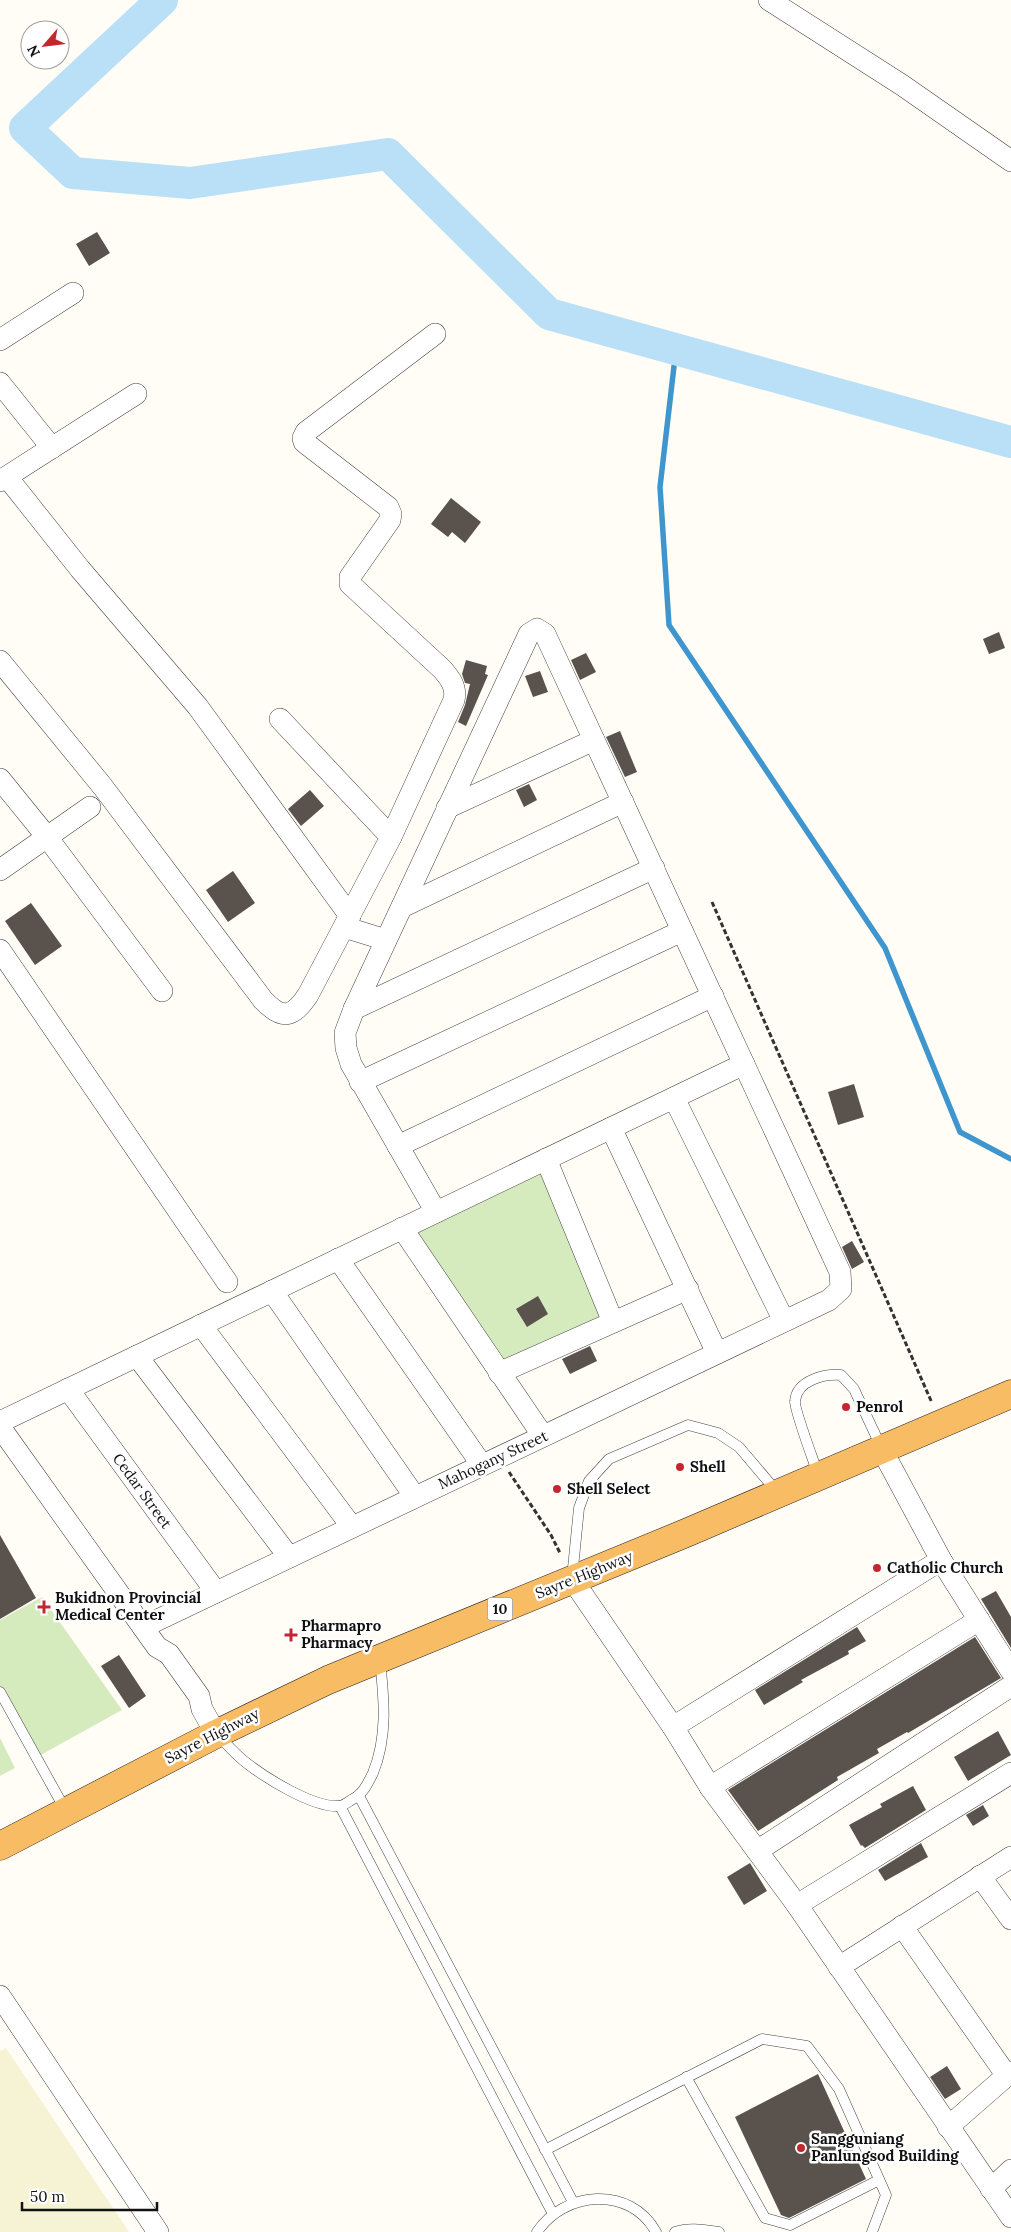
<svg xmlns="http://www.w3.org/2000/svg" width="1011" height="2232" font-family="Lora,serif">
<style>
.farmland{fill:#f6f3d4}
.green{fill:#d5ebbd}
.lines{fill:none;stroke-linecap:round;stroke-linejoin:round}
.stream{stroke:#3f96cf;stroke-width:5.5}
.river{stroke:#b9e0f7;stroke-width:32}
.building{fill:#5a524d}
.service-casing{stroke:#444;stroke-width:11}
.minor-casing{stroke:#444;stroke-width:22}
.trunk-casing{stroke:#222;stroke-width:29}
.path{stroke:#333;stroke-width:3;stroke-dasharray:5 2.5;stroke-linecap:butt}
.service{stroke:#fff;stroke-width:10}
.minor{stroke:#fff;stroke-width:21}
.trunk{stroke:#f7bc64;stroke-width:28}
.poi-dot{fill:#c4262e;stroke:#fff;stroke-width:2}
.labels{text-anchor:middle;stroke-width:5;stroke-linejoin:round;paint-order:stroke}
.shield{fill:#fff;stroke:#585858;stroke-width:1}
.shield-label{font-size:14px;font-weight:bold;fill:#111}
.poi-label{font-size:15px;font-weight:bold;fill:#111;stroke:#fff;text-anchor:start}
.street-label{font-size:15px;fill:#111;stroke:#fff}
</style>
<rect width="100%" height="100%" fill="#fffdf5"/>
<path class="farmland" d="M6,2048L129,2232H0V2051Z"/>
<g class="green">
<path d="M542,1172L601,1316L503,1360L414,1232Z"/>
<path d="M42,1597L122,1710L37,1757L0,1689V1620Z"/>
<path d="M0,1738L15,1768L0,1776Z"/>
</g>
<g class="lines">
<path class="stream" d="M676,349L660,487L669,625L885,948L960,1132L1011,1159"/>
<path class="river" d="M162,0L25,128L73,173L190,183L388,154L549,314L1011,442"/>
</g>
<g class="building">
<path d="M97,232L110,253L89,266L76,244Z"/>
<path d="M451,498L481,522L465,543L452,532L448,537L431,524Z"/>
<path d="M999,632L1005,648L989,654L983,639Z"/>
<path d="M586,653L596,672L580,680L571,660Z"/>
<path d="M466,660L487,666L485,674L488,675L466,726L458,722L465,705L470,684L465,683L462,674Z"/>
<path d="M540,671L548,692L533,697L525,676Z"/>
<path d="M620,731L637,772L625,777L606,737Z"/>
<path d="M529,784L537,800L524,807L516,790Z"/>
<path d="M310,790L324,806L301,826L288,809Z"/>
<path d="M233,871L255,903L228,922L206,890Z"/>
<path d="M31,903L62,946L35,965L5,921Z"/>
<path d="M854,1084L864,1117L838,1125L828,1092Z"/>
<path d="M852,1241L864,1262L852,1269L842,1247Z"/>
<path d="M538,1296L548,1314L527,1327L516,1309Z"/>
<path d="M590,1346L597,1361L570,1374L562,1359Z"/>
<path d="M0,1535L36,1598L0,1619Z"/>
<path d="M996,1591L1011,1617V1648L981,1599Z"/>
<path d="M857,1627L866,1641L848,1651L849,1654L801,1680L803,1682L764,1705L755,1690Z"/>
<path d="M975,1637L1001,1678L908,1733L907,1732L877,1749L879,1753L837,1777L838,1780L758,1831L728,1790Z"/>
<path d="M119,1655L146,1696L129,1708L101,1666Z"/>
<path d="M998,1731L1011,1755L968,1781L954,1757Z"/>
<path d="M913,1786L926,1810L865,1848L862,1845L861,1846L849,1825L882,1807L880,1804Z"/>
<path d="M983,1805L989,1816L973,1826L966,1815Z"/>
<path d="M921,1843L928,1857L885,1881L878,1870Z"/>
<path d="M750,1863L767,1891L744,1905L727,1877Z"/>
<path d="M947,2066L961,2089L945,2099L930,2077Z"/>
<path d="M818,2074L866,2179L789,2218L781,2215L735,2117Z"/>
</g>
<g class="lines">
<g class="service-casing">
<g id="service">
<path d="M818,1474C814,1462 794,1409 795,1401C797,1380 824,1374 841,1375L854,1389L882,1449"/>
<path d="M572,1578L579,1508L589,1481L609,1459L688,1425L718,1433L739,1447L778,1493"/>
<path d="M0,1692L66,1811"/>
<path d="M217,1735C226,1743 234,1753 244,1761C264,1777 313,1808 339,1806C344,1806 349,1801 353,1799C363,1794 368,1783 373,1773C388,1736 384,1699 380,1660"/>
<path d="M359,1796L573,2202"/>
<path d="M340,1806L553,2214"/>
<path d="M686,2077L765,2218L790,2225L879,2180"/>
<path d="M545,2150L762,2039L807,2046L839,2089L886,2195L872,2232"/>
<path d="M537,2232C564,2191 630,2185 656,2232"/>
<path d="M675,2232C690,2227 704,2230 719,2232"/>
</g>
</g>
<g class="minor-casing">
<g id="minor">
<path d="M769,0L902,85L1011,161"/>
<path d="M0,340L73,293"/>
<path d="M0,383L52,448"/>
<path d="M7,477L80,569L198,707L350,916"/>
<path d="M0,481L136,394"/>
<path d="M0,661L103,787L263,1000C283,1021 293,1017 308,995L391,837L454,700C457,687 450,678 442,669L350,584V577L390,520L391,514L388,507L304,442L303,438L306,432L435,334"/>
<path d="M280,719L391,837"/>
<path d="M0,779L47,837L162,991"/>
<path d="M447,808L594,740"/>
<path d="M0,870L90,807"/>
<path d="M402,907L623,802"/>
<path d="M344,927L386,940"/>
<path d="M0,950L227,1282"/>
<path d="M354,1009L654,868"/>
<path d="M360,1082L682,931"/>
<path d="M674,1098L784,1321"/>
<path d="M611,1128L717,1353"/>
<path d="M398,1146L713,996"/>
<path d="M546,1159L613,1322"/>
<path d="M402,1228L543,1436"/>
<path d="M338,1259L482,1465"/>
<path d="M272,1291L415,1497"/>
<path d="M201,1325L352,1527"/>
<path d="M137,1356L289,1557"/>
<path d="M499,1373L688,1289"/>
<path d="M68,1389L216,1592"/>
<path d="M0,1422L744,1064"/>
<path d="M0,1427L157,1647L169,1654L199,1696L202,1709L216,1734"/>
<path d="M882,1450L941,1560L1011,1671"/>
<path d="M572,1579L673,1727L710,1787L797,1905L1011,2217"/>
<path d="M143,1627L829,1300L841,1289L840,1272L545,634L537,629L529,634L354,1009L345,1033L346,1048L351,1064L436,1212"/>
<path d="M673,1727L941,1560"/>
<path d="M710,1787L979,1620"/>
<path d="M757,1851L1011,1686"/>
<path d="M980,1876L1011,1919"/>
<path d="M797,1905L1011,1773"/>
<path d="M902,1926L1007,2076"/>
<path d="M839,1967L1011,1857"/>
<path d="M0,1996L158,2232"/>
<path d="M948,2127L1011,2072"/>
<path d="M991,2189L1011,2170"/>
</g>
</g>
<g class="trunk-casing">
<path id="trunk" d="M0,1846L216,1734L328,1680L686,1533L1011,1394"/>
</g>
<g class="path">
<path d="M712,902L932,1403"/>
<path d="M509,1472L551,1535L560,1553"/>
</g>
<use href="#service" class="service"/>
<use href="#minor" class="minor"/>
<use href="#trunk" class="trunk"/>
</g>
<g class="poi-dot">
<circle cx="846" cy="1407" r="5"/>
<circle cx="680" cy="1467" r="5"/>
<circle cx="557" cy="1489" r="5"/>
<circle cx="877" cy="1568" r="5"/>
<path d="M41.5 1599.5h5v5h5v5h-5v5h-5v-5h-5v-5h5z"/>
<path d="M288.5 1627.5h5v5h5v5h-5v5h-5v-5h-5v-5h5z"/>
<circle cx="801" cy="2148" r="5"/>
</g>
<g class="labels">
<rect class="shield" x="487.5" y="1597.5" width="25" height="23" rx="4"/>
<g class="shield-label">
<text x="500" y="1614">10</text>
</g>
<g class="poi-label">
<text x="856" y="1412">Penrol</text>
<text x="690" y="1472">Shell</text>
<text x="567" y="1494">Shell Select</text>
<text x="887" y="1573">Catholic Church</text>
<text x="55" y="1603">Bukidnon Provincial<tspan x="55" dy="17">Medical Center</tspan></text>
<text x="301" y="1631">Pharmapro<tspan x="301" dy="17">Pharmacy</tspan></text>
<text x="811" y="2144">Sangguniang<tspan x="811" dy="17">Panlungsod Building</tspan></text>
</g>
<g class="street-label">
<text transform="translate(493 1460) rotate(-25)" y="5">Mahogany Street</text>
<text transform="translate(142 1491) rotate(54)" y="5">Cedar Street</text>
<text transform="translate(584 1575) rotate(-22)" y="5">Sayre Highway</text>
<text transform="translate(212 1736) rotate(-27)" y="5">Sayre Highway</text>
</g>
</g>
<g transform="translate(45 45) rotate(242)"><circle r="24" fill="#ffffff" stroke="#a0a0a0"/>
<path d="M0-4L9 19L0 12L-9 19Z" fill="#c4262e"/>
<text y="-8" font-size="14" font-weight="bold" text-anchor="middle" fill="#111111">N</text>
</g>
<path d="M22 2202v8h135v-8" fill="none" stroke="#111111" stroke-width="2.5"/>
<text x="30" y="2202" font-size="15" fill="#111111" stroke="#ffffff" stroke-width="4" paint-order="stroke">50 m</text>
</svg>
